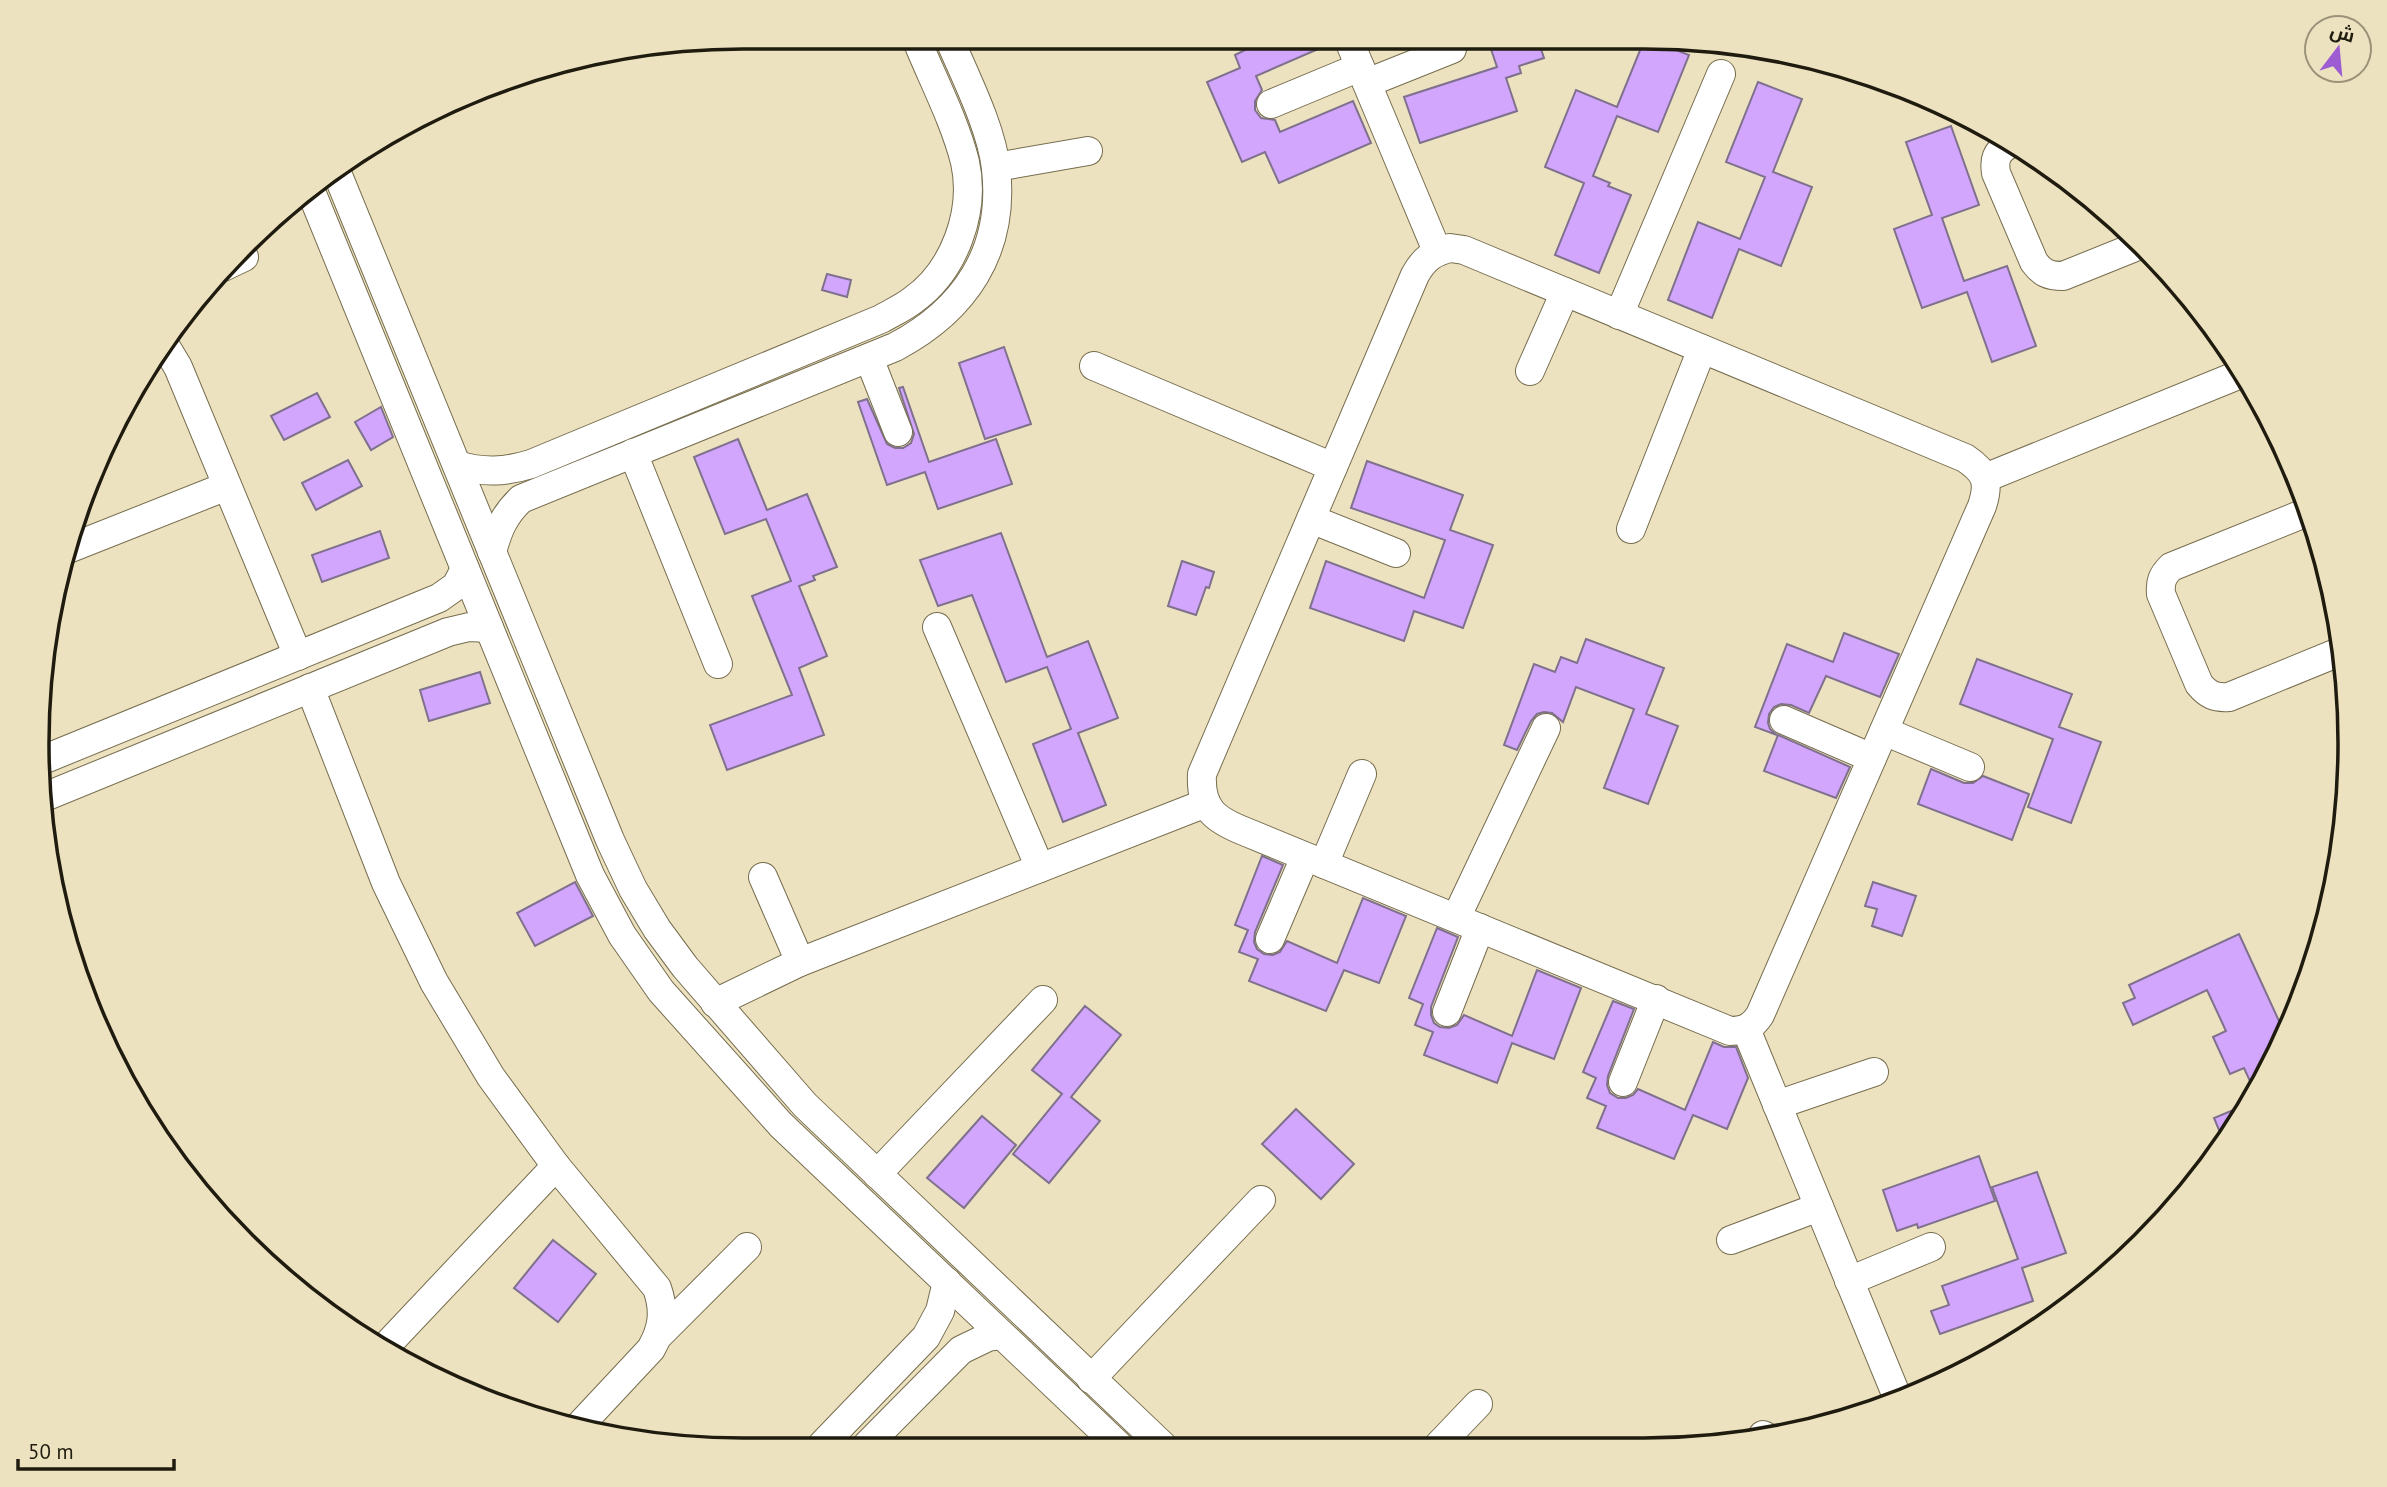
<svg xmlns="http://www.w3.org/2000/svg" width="2387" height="1487" font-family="'PT Sans',Cairo,sans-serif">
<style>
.building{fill:#d2a6fc;stroke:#7f718d;stroke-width:2}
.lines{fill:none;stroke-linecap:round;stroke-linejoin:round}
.minor-casing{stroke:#766d4e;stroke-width:30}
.minor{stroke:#fff;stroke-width:28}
.rim{fill:none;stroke:#1f1c0f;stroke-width:3.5}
</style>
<rect width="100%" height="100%" fill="#ede2c0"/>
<g class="building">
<path d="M1242,43H1332L1256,76L1262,90L1255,101V110L1261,118L1275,120L1280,132L1353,101L1371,143L1279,183L1265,152L1242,162L1207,82L1240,68L1235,55L1245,50Z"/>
<path d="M1489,43H1539L1544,58L1519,66L1521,73L1506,78L1517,111L1420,143L1404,97L1497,67Z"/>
<path d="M1643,43H1658L1689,55L1658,132L1617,116L1593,176L1610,183L1608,186L1631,195L1599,273L1555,255L1584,183L1545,167L1576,90L1617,107Z"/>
<path d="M1758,82L1802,99L1773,172L1812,187L1781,266L1739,249L1712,318L1668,300L1698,222L1740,239L1765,177L1726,162Z"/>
<path d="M1951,126L1979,205L1942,218L1964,281L2007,266L2036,346L1992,362L1967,292L1922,308L1894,229L1932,215L1906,142Z"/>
<path d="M827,274L851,280L847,297L822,290Z"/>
<path d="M1004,347L1031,424L985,439L959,363Z"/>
<path d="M903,387L929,462L996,439L1012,484L938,509L925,472L887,485L858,402L867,399L887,444L895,448H903L911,443L914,434L899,388Z"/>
<path d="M317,393L330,417L284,440L271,416Z"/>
<path d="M381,407L393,437L371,450L355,422Z"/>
<path d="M738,439L767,510L807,494L837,567L813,576L815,580L799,586L827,656L799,668L824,735L727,770L710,725L792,695L752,596L791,581L766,519L725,534L694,457Z"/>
<path d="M348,460L362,486L316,510L302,483Z"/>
<path d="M1367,461L1463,495L1450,530L1493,545L1463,628L1414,611L1404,641L1310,608L1326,561L1424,598L1445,540L1351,508Z"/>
<path d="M380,531L389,558L322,582L312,555Z"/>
<path d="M1001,533L1047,657L1088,641L1118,718L1078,733L1106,805L1063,822L1033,744L1071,729L1047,667L1006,682L972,595L938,606L920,560Z"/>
<path d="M1182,561L1214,572L1209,588L1206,587L1196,615L1168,606Z"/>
<path d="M1844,633L1899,654L1880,697L1826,676L1809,713L1791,705L1781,704L1774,707L1769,714L1768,723L1770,729L1777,735L1755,727L1787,644L1833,662Z"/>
<path d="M1586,639L1664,668L1646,714L1678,726L1648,804L1604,788L1634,709L1576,687L1563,722L1552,713L1544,712L1537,714L1531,721L1517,750L1504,745L1534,664L1555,672L1561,657L1577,663Z"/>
<path d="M1977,659L2072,694L2059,727L2101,742L2071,823L2028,807L2053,739L1960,704Z"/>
<path d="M480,672L490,703L429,721L420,690Z"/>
<path d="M1778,735L1850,767L1836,798L1764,771Z"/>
<path d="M1931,769L1964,783H1973L1983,776L2029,794L2012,840L1918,804Z"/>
<path d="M1262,856L1283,865L1255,932L1254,942L1257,949L1264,954L1273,955L1280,952L1287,941L1337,963L1363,898L1406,916L1379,983L1344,970L1326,1011L1249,981L1258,959L1239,952L1248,930L1235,925Z"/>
<path d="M575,882L593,916L535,946L517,913Z"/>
<path d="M1873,882L1916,896L1902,936L1872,926L1877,909L1865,906Z"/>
<path d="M1437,928L1458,937L1431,1007V1015L1434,1023L1440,1027L1449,1028L1457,1025L1464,1015L1512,1036L1537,970L1581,988L1554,1059L1512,1043L1497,1083L1424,1055L1433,1032L1415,1025L1423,1004L1409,998Z"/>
<path d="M2239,934L2285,1034L2277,1056L2255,1092L2244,1068L2230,1074L2213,1037L2226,1031L2207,990L2133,1025L2123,1003L2135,998L2129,985Z"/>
<path d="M1613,1001L1634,1009L1608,1076L1607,1085L1610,1093L1618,1098H1626L1633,1095L1638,1089L1685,1110L1713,1042L1724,1047H1736L1748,1078L1727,1129L1693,1115L1674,1159L1597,1128L1606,1106L1587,1098L1596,1078L1583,1072Z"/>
<path d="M1085,1006L1121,1035L1071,1097L1100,1121L1049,1183L1013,1154L1062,1094L1032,1070Z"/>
<path d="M2248,1104L2235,1124L2224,1142L2214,1118Z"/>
<path d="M1296,1109L1354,1164L1321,1199L1262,1144Z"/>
<path d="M982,1116L1016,1145L964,1208L927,1178Z"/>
<path d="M1979,1156L1995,1201L1918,1228L1917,1224L1897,1231L1883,1190Z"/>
<path d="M2037,1172L2066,1253L2022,1268L2033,1301L1940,1334L1931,1311L1949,1305L1942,1286L2018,1259L1992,1187Z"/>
<path d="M553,1240L596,1274L558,1322L514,1288Z"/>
</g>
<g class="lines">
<g class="minor-casing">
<g id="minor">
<path d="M1350,43L1437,251"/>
<path d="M1367,83L1452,49"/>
<path d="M1271,104L1360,67"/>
<path d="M2008,145C1996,152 1994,160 1996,173L2034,262C2042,273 2049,276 2063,276L2140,245"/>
<path d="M996,167L1088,151"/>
<path d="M335,168L610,840L633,889L657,929L685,967L805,1105L1163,1446"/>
<path d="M310,189L590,875L622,935L661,991L781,1125L1119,1446"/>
<path d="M1450,248L1464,250L1488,260L1965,458C1986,472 1990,482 1982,506L1760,1015C1752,1027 1745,1031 1730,1031L1246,832C1215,820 1200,809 1202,774L1415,275C1424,259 1433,252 1450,248Z"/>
<path d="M223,267L244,257"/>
<path d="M1619,315L1721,74"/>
<path d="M163,342L178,367L298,656"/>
<path d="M869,358L898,432"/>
<path d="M1094,366L1333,467"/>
<path d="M1530,371L1565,292"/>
<path d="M633,453L718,664"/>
<path d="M457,465C483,473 505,472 531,464L881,319C891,313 903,308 913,300C954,271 976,212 965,162C955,122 934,82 918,43"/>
<path d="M1985,478L2243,373"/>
<path d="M2310,511L2171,567C2162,576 2160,582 2161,594L2199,684C2208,695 2215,698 2229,697L2344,650"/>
<path d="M1311,519L1396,553"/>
<path d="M1631,529L1702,349"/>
<path d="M68,549L227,486"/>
<path d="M492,552C498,530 504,515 521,499L895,347C965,310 1005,251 996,169C992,130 967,80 951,43"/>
<path d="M937,627L1040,868"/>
<path d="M310,688L386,883L434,982L491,1077L556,1166L657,1288C665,1311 663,1328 651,1349L580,1425"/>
<path d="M1784,720L1872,758"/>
<path d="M1884,731L1970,767"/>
<path d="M40,761L439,598L456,586L465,569"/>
<path d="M42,798L448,632L469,627L489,628"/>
<path d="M1324,864L1362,774"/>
<path d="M763,877L800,962"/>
<path d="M1456,918L1546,728"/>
<path d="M1270,939L1305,857"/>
<path d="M715,1003L800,962L1206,803"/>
<path d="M1447,1012L1480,928"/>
<path d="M1746,1029L1898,1399"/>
<path d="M1623,1082L1656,999"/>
<path d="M1777,1105L1874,1072"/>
<path d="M877,1174L1043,1000"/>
<path d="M1731,1240L1819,1207"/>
<path d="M1849,1281L1931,1247"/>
<path d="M659,1335L747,1247"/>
<path d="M386,1346L556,1166"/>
<path d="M1091,1379L1261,1200"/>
<path d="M1763,1435L1765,1436"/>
<path d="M822,1445L926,1337L940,1311L947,1282"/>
<path d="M867,1445L961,1350L988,1337L1002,1335"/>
<path d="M1436,1448L1478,1404"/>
</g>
</g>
<use href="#minor" class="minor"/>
</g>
<path d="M0 0H2387V1487H0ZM743 49H1644A694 694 0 0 1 2338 743V744A694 694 0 0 1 1644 1438H743A694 694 0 0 1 49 744V743A694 694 0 0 1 743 49Z" fill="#ede2c0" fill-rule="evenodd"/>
<path class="rim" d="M743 49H1644A694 694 0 0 1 2338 743V744A694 694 0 0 1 1644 1438H743A694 694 0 0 1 49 744V743A694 694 0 0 1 743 49Z"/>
<g transform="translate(2338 49) rotate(16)"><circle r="33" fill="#ede2c0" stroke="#9b9379" stroke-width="2"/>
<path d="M0-5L12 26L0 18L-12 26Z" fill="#9d5cd2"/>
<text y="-10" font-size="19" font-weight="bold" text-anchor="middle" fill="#1f1c0f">ش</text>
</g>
<path d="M18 1459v10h156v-10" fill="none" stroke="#1f1c0f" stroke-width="3.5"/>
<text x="28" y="1459" font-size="21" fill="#1f1c0f" stroke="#ede2c0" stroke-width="5" paint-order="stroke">50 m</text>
</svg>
